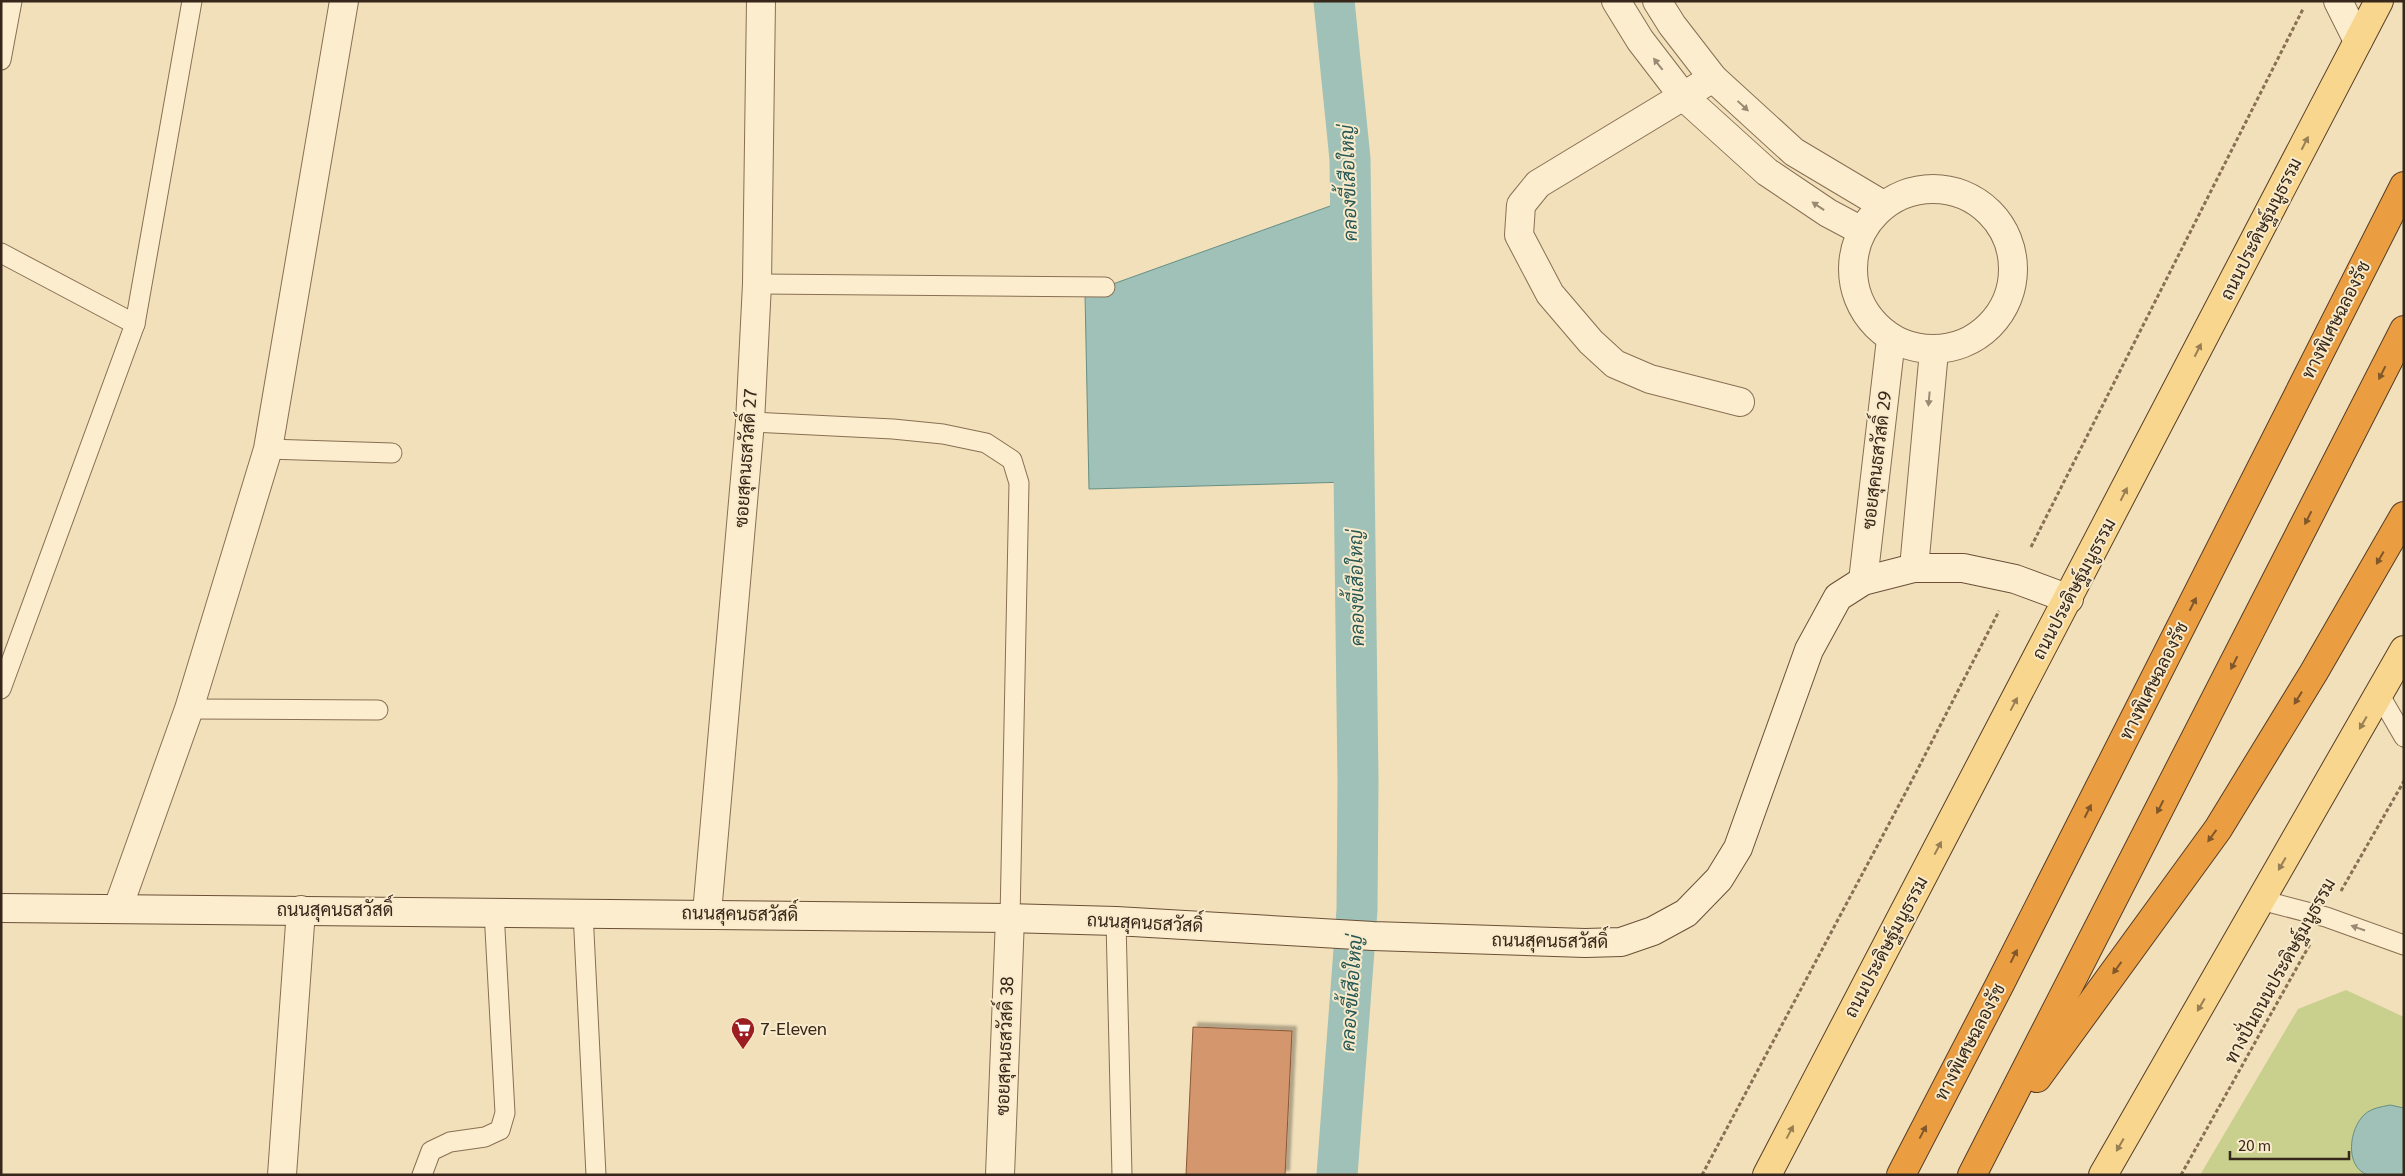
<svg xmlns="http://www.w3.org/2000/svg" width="2405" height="1176" font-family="Georgia,Sarabun,serif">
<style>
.green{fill:#c9d08e}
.water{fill:#9fc1b7;stroke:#668f85}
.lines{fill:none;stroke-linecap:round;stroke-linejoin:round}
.canal{stroke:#9fc1b7;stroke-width:41}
.building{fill:#d3966d;stroke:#8b5737;filter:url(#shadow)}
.lane-casing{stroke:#896f53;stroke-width:21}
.street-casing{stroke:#896f53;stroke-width:30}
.secondary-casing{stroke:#6b5037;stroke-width:30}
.primary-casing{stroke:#563d28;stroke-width:30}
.highway-casing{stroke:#563d28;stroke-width:30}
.path{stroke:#896f53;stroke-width:3;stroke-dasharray:4 2.5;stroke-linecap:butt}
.lane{stroke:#fcedce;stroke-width:19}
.street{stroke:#fcedce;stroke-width:28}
.secondary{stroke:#fcedce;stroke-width:28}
.primary{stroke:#f9d68d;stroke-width:28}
.highway{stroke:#ea9e41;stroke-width:28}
.oneway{fill:#9a8a74}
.oneway2{fill:#987e54}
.oneway3{fill:#7f572a}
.labels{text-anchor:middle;stroke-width:4;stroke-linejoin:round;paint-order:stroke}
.street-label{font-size:18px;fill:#37271a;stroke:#f8eaca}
.poi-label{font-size:18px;fill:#37271a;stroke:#f8eaca;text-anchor:start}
.water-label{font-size:19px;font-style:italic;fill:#275855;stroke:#f8eaca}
</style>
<defs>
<filter id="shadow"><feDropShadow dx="4.5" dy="-4.5" stdDeviation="1" flood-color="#0004"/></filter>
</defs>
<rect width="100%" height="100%" fill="#f1e0ba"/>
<path class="green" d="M2346,990L2404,1017V1175H2200L2298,1009Z"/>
<g class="water">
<path d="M1333,205L1349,482L1089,489L1085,294Z"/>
<path d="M2390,1105L2404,1108V1175C2393,1175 2378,1176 2368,1175C2344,1167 2349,1128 2365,1114C2372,1108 2381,1107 2390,1105Z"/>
</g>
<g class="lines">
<path class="canal" d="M1334,1L1350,159L1358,781L1357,910L1337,1175"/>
</g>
<path class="building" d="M1193,1027L1292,1031L1285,1175H1186Z"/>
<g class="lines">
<g class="lane-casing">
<g id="lane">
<path d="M1,60L12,1"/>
<path d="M1,253L135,324"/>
<path d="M757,284L1105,287"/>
<path d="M750,422L893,429L943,434L986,443L1012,460L1019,483L1010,918"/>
<path d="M268,449L392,453"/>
<path d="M1,689L135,324L192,1"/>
<path d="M2379,694L2404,737"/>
<path d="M189,709L378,710"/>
<path d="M2261,900L2326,917L2404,945"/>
<path d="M583,912L596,1175"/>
<path d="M1116,921L1122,1175"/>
<path d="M422,1175L431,1151L450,1142L485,1137L500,1130L505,1113L494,911"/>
</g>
</g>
<g class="street-casing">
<g id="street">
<path d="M1616,1L1640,40L1683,96L1767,172L1828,213L1860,230"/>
<path d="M1657,1L1672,25L1713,78L1794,152L1883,205"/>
<path d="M2338,1L2358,41"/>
<path d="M1713,78L1538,184L1521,205L1519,235L1550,294L1591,342L1615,364L1650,379L1740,402"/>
<circle cx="1933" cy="269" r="80"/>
<path d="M1914,568L1934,351"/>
<path d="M1863,581L1891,339"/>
<path d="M118,908L189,709L268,449L344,1"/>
<path d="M707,913L750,422L757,284L761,1"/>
<path d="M282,1175L301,910"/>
<path d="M1000,1175L1010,918"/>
</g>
</g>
<g class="secondary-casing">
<path id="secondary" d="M1,908L1010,918L1116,921L1373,936L1585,943L1621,942L1653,931L1686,913L1719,879L1738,848L1809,650L1838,597L1863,581L1914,568H1963L2015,579L2069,599"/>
</g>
<g class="primary-casing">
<g id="primary">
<path d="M1767,1175L2379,1"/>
<path d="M2103,1175L2404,650"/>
</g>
</g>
<g class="highway-casing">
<g id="highway">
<path d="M2037,1078L2218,829L2314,672L2404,516"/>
<path d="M1901,1175L2000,984L2404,186"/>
<path d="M1972,1175L2404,330"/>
</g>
</g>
<g class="path">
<path d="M2031,547L2303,9"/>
<path d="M2341,891L2404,781"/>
<path d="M1702,1175L1907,790L1999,611"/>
<path d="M2181,1175L2310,944"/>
</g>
<use href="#lane" class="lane"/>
<use href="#street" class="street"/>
<use href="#secondary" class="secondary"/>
<use href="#primary" class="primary"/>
<use href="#highway" class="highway"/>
</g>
<defs><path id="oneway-solid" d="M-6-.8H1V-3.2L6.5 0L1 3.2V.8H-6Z" transform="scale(1.25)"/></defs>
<g class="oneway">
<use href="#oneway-solid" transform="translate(1658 64) rotate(-128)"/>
<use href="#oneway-solid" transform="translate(1743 106) rotate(43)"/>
<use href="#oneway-solid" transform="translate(1818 206) rotate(-146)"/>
<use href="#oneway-solid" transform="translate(1929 399) rotate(95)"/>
<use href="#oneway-solid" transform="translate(2358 928) rotate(-161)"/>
</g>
<g class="oneway2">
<use href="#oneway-solid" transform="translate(2305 143) rotate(-63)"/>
<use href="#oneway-solid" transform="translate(2198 350) rotate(-63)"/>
<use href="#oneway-solid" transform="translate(2124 494) rotate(-63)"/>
<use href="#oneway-solid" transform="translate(2014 704) rotate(-62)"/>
<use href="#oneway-solid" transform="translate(2363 723) rotate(120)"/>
<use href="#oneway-solid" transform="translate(1938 848) rotate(-62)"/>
<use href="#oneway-solid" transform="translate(2282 864) rotate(120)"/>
<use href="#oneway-solid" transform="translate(2201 1005) rotate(120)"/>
<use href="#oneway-solid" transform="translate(1790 1132) rotate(-62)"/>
<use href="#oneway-solid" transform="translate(2120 1145) rotate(120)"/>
</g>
<g class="oneway3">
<use href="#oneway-solid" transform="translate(2382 373) rotate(117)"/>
<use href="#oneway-solid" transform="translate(2308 518) rotate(117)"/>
<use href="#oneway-solid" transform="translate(2380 558) rotate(120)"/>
<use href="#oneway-solid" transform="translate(2193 604) rotate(-63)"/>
<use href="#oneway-solid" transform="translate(2234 663) rotate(117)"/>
<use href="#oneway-solid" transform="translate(2298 698) rotate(122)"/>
<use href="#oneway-solid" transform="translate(2160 807) rotate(117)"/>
<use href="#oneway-solid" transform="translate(2088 811) rotate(-63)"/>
<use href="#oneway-solid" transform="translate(2212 836) rotate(126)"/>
<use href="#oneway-solid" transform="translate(2014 956) rotate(-63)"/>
<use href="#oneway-solid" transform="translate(2117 968) rotate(126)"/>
<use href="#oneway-solid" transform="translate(1923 1132) rotate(-62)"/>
</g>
<defs>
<g id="supermarket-pin" transform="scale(1.25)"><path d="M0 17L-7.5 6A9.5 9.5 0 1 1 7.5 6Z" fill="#9d1e21" stroke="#f8eaca"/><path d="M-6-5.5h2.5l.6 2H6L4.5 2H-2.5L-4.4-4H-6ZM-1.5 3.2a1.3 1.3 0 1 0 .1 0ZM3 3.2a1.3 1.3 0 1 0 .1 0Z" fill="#fff"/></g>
</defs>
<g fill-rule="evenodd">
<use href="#supermarket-pin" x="743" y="1029"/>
</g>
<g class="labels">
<g class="street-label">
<text transform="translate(2261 229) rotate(-63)" y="6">ถนนประดิษฐ์มนูธรรม</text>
<text transform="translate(2336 320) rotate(-63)" y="6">ทางพิเศษฉลองรัช</text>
<text transform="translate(746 458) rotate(-86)" y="6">ซอยสุคนธสวัสดิ์ 27</text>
<text transform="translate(1877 460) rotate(-83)" y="6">ซอยสุคนธสวัสดิ์ 29</text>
<text transform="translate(2074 589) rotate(-62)" y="6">ถนนประดิษฐ์มนูธรรม</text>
<text transform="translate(2154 681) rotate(-63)" y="6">ทางพิเศษฉลองรัช</text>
<text x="335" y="916">ถนนสุคนธสวัสดิ์</text>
<text transform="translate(740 914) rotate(1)" y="6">ถนนสุคนธสวัสดิ์</text>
<text transform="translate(1145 923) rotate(3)" y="6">ถนนสุคนธสวัสดิ์</text>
<text transform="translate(1550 941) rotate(1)" y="6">ถนนสุคนธสวัสดิ์</text>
<text transform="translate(1886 947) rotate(-62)" y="6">ถนนประดิษฐ์มนูธรรม</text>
<text transform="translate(2280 971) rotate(-61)" y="6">ทางปั่นถนนประดิษฐ์มนูธรรม</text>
<text transform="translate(1970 1042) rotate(-62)" y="6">ทางพิเศษฉลองรัช</text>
<text transform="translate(1005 1046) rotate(-88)" y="6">ซอยสุคนธสวัสดิ์ 38</text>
</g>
<g class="poi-label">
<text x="760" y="1035">7-Eleven</text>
</g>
<g class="water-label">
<text transform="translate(1348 183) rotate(-92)" y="7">คลองขี้เสือใหญ่</text>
<text transform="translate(1356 588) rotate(-91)" y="7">คลองขี้เสือใหญ่</text>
<text transform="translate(1351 993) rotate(-86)" y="7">คลองขี้เสือใหญ่</text>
</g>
</g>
<rect width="2405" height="1176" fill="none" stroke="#37271a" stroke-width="5"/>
<path d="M2230 1151v8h119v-8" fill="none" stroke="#37271a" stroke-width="2.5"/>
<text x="2238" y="1151" font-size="15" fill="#37271a" stroke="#f8eaca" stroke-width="4" paint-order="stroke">20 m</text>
</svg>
